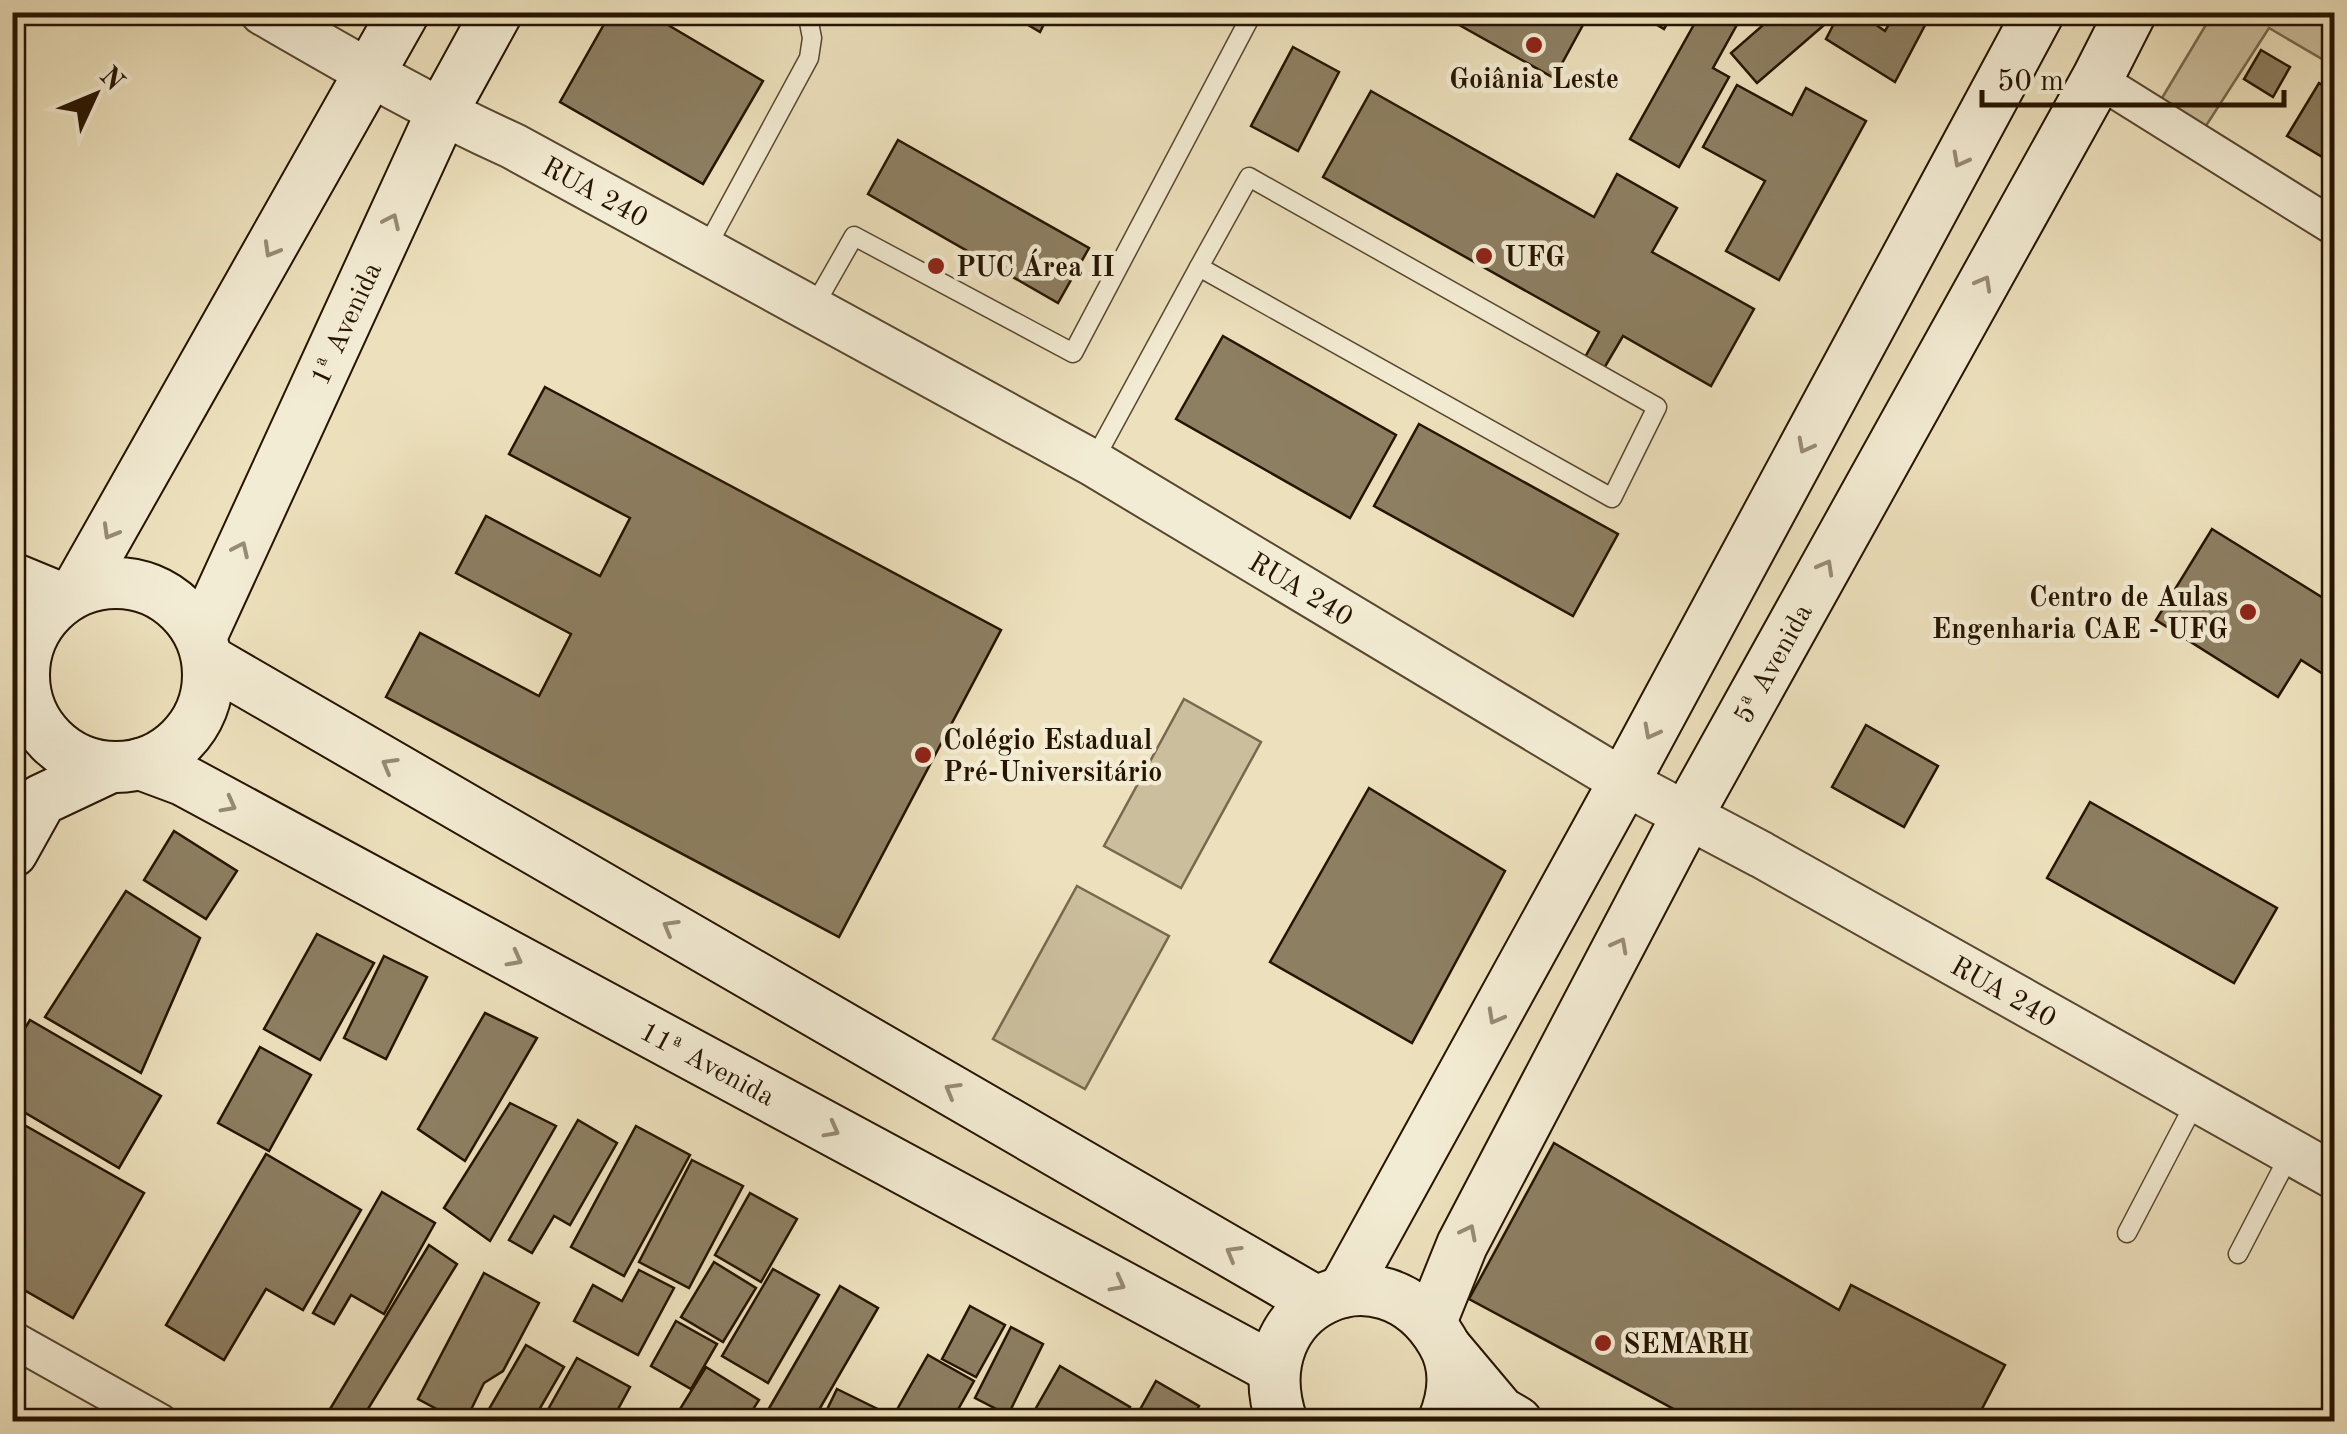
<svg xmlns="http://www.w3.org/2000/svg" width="2347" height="1434" font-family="'Old Standard TT',serif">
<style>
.green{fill:#cbbe9d;stroke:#78694e;stroke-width:2.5}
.building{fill:#8d7f62;stroke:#261400;stroke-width:2.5}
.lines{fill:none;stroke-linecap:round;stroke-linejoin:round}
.service-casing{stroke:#58472f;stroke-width:21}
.minor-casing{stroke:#58472f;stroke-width:39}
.tertiary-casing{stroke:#58472f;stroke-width:49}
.secondary-casing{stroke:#261400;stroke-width:54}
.service{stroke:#f3ecd4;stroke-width:18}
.minor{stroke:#f3ecd4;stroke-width:35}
.tertiary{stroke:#f3ecd4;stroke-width:45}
.secondary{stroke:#f3ecd4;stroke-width:50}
.oneway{stroke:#978b75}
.poi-dot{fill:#8f2418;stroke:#f3ecd4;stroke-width:4}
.labels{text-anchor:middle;stroke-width:9;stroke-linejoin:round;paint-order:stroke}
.poi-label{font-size:28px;font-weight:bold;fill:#261400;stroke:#f3ecd4;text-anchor:start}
.street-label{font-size:28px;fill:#261400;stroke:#f3ecd4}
</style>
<rect width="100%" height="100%" fill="#ede1bd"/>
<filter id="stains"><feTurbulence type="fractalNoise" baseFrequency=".002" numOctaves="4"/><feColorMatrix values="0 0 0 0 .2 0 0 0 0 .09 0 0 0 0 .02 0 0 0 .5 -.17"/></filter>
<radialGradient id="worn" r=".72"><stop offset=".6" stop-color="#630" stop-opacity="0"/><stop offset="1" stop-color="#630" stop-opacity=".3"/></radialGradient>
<g class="green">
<path d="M2213,13H2334V66L2269,28L2202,132L2159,103Z"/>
<path d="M1184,699L1261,742L1181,888L1104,846Z"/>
<path d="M1077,886L1169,936L1085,1089L993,1039Z"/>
</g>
<g class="building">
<path d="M611,12H646L763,81L703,184L560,102Z"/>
<path d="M1006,12H1050L1040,32Z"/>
<path d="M1436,12H1590L1554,78Z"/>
<path d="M1635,12H1674L1664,29Z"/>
<path d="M1701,12H1744L1713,68L1729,77L1679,167L1630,139Z"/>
<path d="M1778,12H1813L1824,25L1757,83L1731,53Z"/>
<path d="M1840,12H1857L1885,31L1896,12H1932L1895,82L1826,39Z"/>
<path d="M1293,47L1339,72L1298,151L1251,126Z"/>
<path d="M2261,50L2290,67L2273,97L2244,79Z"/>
<path d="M2319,83L2334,93V164L2287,136Z"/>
<path d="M1737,85L1792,115L1806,88L1866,121L1779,280L1726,251L1765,181L1703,147Z"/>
<path d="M1371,91L1594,217L1617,174L1677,208L1652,252L1754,309L1711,386L1623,336L1603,370L1584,359L1599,332L1323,177Z"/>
<path d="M898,140L1089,248L1058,303L868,194Z"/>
<path d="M1223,336L1396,435L1350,518L1176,419Z"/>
<path d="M545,387L1001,630L839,937L386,697L420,633L539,696L571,634L456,573L486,516L600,576L630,518L509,454Z"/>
<path d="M1419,424L1618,534L1573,616L1374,506Z"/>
<path d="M2212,529L2333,604L2334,601V681L2301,660L2278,697L2156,620Z"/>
<path d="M1866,725L1938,766L1904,827L1832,787Z"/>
<path d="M1369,788L1505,871L1412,1043L1270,962Z"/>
<path d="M2090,802L2277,908L2234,983L2047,878Z"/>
<path d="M174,831L237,871L206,919L144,880Z"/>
<path d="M126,891L200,938L141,1073L45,1017Z"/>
<path d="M317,934L374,963L320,1060L264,1029Z"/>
<path d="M384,956L427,977L386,1059L344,1038Z"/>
<path d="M485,1013L537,1038L465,1161L418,1129Z"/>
<path d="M30,1020L161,1096L119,1168L12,1105V1049Z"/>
<path d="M260,1047L311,1075L269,1151L218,1123Z"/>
<path d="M510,1103L556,1126L490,1241L444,1208Z"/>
<path d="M12,1118L144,1193L73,1318L12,1283Z"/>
<path d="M578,1120L617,1143L570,1225L554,1216L532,1253L509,1240Z"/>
<path d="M636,1126L690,1155L624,1276L571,1247Z"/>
<path d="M1554,1143L1839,1310L1851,1285L2005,1365L1975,1422H1698L1469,1299Z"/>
<path d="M266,1154L361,1210L303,1310L266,1289L224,1360L166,1325Z"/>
<path d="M692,1160L743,1186L689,1288L639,1262Z"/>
<path d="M382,1192L435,1223L384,1314L351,1295L334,1324L313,1313Z"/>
<path d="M750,1193L797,1219L761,1282L715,1255Z"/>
<path d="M429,1245L457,1264L360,1422H328L324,1419Z"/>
<path d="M714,1262L756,1288L723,1342L681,1317Z"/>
<path d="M773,1269L819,1295L768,1383L722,1356Z"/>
<path d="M639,1270L674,1288L638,1355L574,1321L593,1285L622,1301Z"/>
<path d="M484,1273L539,1303L503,1371L484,1383L465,1422H461L418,1399Z"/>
<path d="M840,1286L878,1308L812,1422H771L764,1417Z"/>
<path d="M970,1306L1005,1325L976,1377L942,1359Z"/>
<path d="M676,1321L717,1344L691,1389L651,1366Z"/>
<path d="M1011,1327L1043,1344L1008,1415L975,1398Z"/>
<path d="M526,1345L564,1367L532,1422H510L489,1409Z"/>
<path d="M928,1355L974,1381L951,1422H890Z"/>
<path d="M577,1358L630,1387L611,1422H541Z"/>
<path d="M1060,1366L1130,1407L1121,1422H1028Z"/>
<path d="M706,1367L759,1400L745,1422H672Z"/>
<path d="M1156,1381L1199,1406L1190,1422H1133Z"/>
<path d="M837,1389L888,1414L885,1422H821Z"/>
</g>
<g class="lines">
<g class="service-casing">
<g id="service">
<path d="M1249,177L1657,407L1612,498L1199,267Z"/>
<path d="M705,250L809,58L812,38L807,12"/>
<path d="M813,308L854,236L1073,353L1253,12"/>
<path d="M1093,462L1199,267"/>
<path d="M2127,1233L2197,1099"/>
<path d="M2238,1254L2291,1152"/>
</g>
</g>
<g class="minor-casing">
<g id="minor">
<path d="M2097,79L2334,227"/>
<path d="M12,1339L160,1422"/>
</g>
</g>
<g class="tertiary-casing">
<g id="tertiary">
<path id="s1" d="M263,12C346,60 426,107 513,146L1093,463L1624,782L1762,855L2334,1176"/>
</g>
</g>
<g class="secondary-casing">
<g id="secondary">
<path d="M12,578L63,599"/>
<circle cx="116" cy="675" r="92"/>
<path d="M77,590L404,12"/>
<path d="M201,637L441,114L497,12"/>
<path d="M208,660L1317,1302"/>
<path d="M140,764L183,780L1273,1368"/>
<path d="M12,852L41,800L111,767"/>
<path d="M1343,1292L1624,782L2039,12"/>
<path d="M1431,1322L1462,1245L1687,816L2097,79L2131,12"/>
<path d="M1447,1349L1500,1412L1517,1422"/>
<path d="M1282,1422C1241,1303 1382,1239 1442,1341C1457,1366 1454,1396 1443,1422"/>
</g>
</g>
<use href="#service" class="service"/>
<use href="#minor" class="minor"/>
<use href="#tertiary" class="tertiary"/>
<use href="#secondary" class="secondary"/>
</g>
<defs><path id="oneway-chevron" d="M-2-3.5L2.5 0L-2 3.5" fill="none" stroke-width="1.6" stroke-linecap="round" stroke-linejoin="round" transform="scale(2.5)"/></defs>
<g class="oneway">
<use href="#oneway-chevron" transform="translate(1960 160) rotate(118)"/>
<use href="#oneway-chevron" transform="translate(392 221) rotate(-65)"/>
<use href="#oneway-chevron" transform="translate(271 250) rotate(120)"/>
<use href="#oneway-chevron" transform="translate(1984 283) rotate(-61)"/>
<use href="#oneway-chevron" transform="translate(1805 446) rotate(118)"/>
<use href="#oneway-chevron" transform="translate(110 532) rotate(120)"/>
<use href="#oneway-chevron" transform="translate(241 549) rotate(-65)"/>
<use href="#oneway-chevron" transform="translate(1826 567) rotate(-61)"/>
<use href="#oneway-chevron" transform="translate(1651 732) rotate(118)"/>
<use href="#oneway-chevron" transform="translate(389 765) rotate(-150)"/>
<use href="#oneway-chevron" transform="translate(229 805) rotate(28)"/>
<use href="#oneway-chevron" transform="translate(670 927) rotate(-150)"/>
<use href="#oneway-chevron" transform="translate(1620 945) rotate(-62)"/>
<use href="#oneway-chevron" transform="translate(515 959) rotate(28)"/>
<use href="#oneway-chevron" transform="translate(1495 1017) rotate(119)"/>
<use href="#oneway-chevron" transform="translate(952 1090) rotate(-150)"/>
<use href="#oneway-chevron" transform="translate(832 1130) rotate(28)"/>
<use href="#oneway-chevron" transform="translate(1469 1232) rotate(-63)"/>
<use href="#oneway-chevron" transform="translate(1233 1253) rotate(-150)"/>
<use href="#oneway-chevron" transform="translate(1118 1284) rotate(28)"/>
</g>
<g class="poi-dot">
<circle cx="1534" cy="45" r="10"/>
<circle cx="1484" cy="256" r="10"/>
<circle cx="936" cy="266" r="10"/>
<circle cx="2248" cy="612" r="10"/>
<circle cx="923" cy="755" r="10"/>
<circle cx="1603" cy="1343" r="10"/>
</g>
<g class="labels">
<g class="poi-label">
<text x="1534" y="88" text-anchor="middle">Goiânia Leste</text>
<text x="1504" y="266">UFG</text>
<text x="956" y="276">PUC Área II</text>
<text x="2228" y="606" text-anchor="end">Centro de Aulas<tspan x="2228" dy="32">Engenharia CAE - UFG</tspan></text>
<text x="943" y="749">Colégio Estadual<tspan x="943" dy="32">Pré-Universitário</tspan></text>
<text x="1623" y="1353">SEMARH</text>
</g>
<g class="street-label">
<text dy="10" stroke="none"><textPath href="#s1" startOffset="378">RUA 240</textPath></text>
<text transform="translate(345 323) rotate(-65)" y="10">1ª Avenida</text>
<text dy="10" stroke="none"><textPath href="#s1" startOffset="1188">RUA 240</textPath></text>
<text transform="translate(1772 663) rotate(-61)" y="10">5ª Avenida</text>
<text dy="10" stroke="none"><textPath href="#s1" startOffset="1998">RUA 240</textPath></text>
<text transform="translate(708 1063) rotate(28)" y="10">11ª Avenida</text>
</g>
</g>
<rect width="2347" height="1434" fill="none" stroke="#ede1bd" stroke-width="50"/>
<rect x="15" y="15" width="2317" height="1404" fill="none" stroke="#261400" stroke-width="5"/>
<rect x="25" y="25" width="2297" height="1384" fill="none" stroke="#261400" stroke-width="2.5"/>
<g transform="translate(95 95) rotate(46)" stroke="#f3ecd4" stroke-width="8" paint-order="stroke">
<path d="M0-8L18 38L0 25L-18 38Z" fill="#261400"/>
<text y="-15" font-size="28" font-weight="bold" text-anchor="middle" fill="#261400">N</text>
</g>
<path d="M1982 90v15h302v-15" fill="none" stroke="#261400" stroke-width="5"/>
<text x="1997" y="90" font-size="30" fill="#261400" stroke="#f3ecd4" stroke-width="8" paint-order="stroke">50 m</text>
<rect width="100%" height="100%" filter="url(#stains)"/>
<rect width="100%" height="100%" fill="url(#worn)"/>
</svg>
